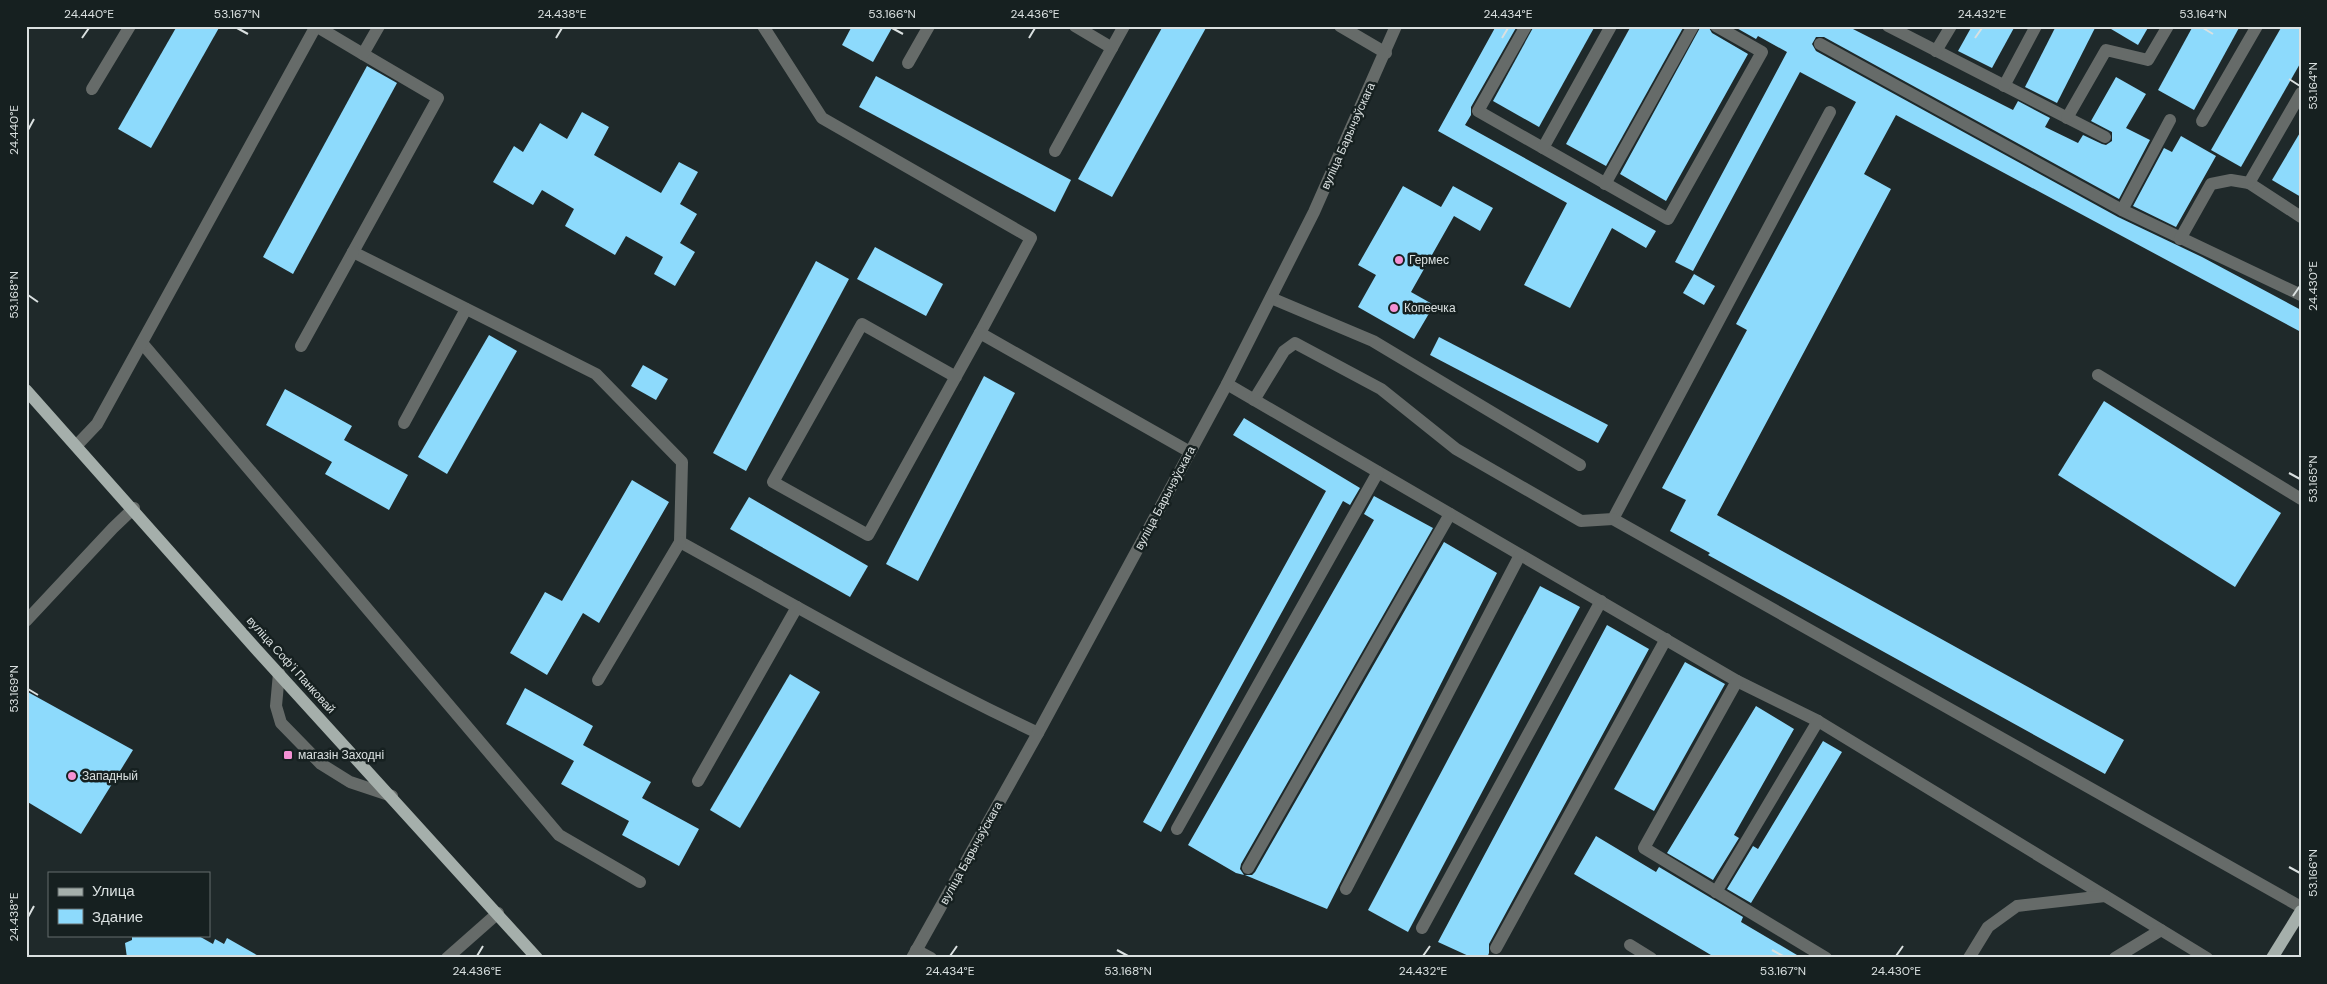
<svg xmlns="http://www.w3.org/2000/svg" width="2327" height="984" font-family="'DM Sans',sans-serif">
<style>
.building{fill:#8ddafc}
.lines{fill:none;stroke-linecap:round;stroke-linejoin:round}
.minor{stroke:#666b69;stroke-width:12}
.major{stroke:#a5afab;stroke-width:12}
.ticks{fill:none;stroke:#dae0e0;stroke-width:2}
.poi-dot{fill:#f491d4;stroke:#162020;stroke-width:2}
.labels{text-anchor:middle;stroke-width:5;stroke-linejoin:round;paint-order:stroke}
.street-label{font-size:12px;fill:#dae0e0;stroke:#162020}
.poi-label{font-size:12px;fill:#dae0e0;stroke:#162020;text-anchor:start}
.neatline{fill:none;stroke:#dae0e0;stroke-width:2}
.ticks-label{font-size:12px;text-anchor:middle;fill:#dae0e0}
</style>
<rect width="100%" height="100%" fill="#1f292a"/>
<g class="building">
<path d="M177,26H220L151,148L118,129Z"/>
<path d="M852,26H893L873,62L842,45Z"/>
<path d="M1163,26H1207L1112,197L1078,179Z"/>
<path d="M1496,26H1517L1471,107V115L1465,125L1656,231L1646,248L1612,228L1570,308L1524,285L1567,203L1438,131Z"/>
<path d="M1534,26H1595L1539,127L1493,101Z"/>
<path d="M1631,26H1684L1606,166L1566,144Z"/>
<path d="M1701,26H1708L1712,33L1748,54L1666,201L1620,174Z"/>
<path d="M1733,26H1847L2013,110L2018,101L2050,118L2045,127L2078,143L2083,135L2102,144L2106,145L2112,141V132L2091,121L2116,77L2146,94L2126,128L2150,140L2119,199L1824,37H1816L1812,44L1816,51L2118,217L2202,257L2301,310V332L1896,115L1864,174L1891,189L1717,515L2124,740L2105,774L1708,555L1710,553L1670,531L1686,500L1662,488L1747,330L1736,324L1856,102L1800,72L1693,271L1675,262L1787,52L1758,36L1756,39Z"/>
<path d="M1972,26H2015L1992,68L1958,51Z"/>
<path d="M2056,26H2096L2057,103L2025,87Z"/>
<path d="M2106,26H2149L2138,45Z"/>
<path d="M2193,26H2240L2194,110L2158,90Z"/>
<path d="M2282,26H2301V62L2241,167L2211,150Z"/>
<path d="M367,66L397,83L293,274L263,257Z"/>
<path d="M876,76L1071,180L1055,212L859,107Z"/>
<path d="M582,112L609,127L594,155L661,193L679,162L698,172L680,204L697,214L680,243L695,252L675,286L654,274L663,257L626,236L615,255L565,226L574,209L542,190L533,205L493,182L514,146L523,152L540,123L567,139Z"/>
<path d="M2301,131V197L2272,180Z"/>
<path d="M2181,136L2216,156L2176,227L2133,206L2164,148L2172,152Z"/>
<path d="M1403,186L1441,207L1453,186L1493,208L1480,231L1454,216L1411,292L1434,305L1414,339L1358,307L1376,275L1358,265Z"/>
<path d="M875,247L943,284L926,316L857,279Z"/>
<path d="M816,261L849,279L746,471L713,453Z"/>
<path d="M1694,274L1715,286L1704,305L1683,293Z"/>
<path d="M489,335L517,351L447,474L418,457Z"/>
<path d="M1439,337L1608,425L1598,443L1430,355Z"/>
<path d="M643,365L668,379L656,400L631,386Z"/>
<path d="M984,376L1015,393L918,581L886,564Z"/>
<path d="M285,389L352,426L344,440L408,475L389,510L325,474L332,462L266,425Z"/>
<path d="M2104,401L2281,513L2235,587L2058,475Z"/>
<path d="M1244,418L1360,488L1350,505L1343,501L1161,832L1143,822L1326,491L1233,435Z"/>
<path d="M632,480L669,502L599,623L583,613L547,675L510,653L545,592L562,601Z"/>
<path d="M1374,496L1433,528L1241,864L1240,869L1244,875L1236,873L1188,845L1374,520L1364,514Z"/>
<path d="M749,497L868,566L850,597L730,529Z"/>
<path d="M1444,542L1497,573L1327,909L1245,875H1252L1255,872Z"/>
<path d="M1540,586L1580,607L1408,932L1368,910Z"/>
<path d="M1607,625L1649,649L1489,944V953L1487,958H1473L1438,942Z"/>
<path d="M1685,662L1725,684L1654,811L1614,789Z"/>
<path d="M790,674L820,692L740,828L710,810Z"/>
<path d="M525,688L593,726L583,745L651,782L642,798L699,829L679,866L622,835L629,821L561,784L574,761L506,724Z"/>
<path d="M26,691L133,750L81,834L26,801Z"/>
<path d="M1756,706L1794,729L1734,835L1739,838L1713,880L1667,853Z"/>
<path d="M1823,741L1842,752L1751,903L1727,889L1753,846L1758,849Z"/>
<path d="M1596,836L1656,872L1659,867L1743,917L1741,922L1802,958H1716L1574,874Z"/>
<path d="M132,935H197L213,944L215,939L224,944L227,938L262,958H127L125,943L132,940Z"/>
</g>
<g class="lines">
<g class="minor">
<path d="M763,26L822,118L1031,238L980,333"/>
<path d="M1075,26L1112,48"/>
<path d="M1340,26L1386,53"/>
<path d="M1526,26L1478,111L1668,219L1762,52L1716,26"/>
<path d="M1888,26L2105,137"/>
<path d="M1820,44L2122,210L2301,295"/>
<path d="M1936,51L1951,26"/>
<path d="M363,54L438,98L353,252L596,374L682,462L680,542C798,607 915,675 1038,733"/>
<path d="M908,63L929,26"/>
<path d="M2004,86L2036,26"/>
<path d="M92,89L130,26"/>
<path d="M2067,118L2106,50L2148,60L2168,26"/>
<path d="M2202,121L2257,26"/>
<path d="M1543,148L1611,26"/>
<path d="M1055,151L1124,26"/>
<path d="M2249,183L2301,217"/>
<path d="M1605,184L1693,26"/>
<path d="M2122,210L2170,120"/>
<path d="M2180,239L2211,184L2231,180L2249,183L2301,93"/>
<path d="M1271,298L1373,341L1580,465"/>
<path d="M142,343L559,835L640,882"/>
<path d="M301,346L353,252"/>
<path d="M2098,375L2301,499"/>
<path d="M956,377L862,324L773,482L868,535L980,333L1190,452"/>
<path d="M1227,384L1737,681L1818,721L2207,958"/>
<path d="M1254,400L1284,351L1295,343L1381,389L1456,449L1581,521L1613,519L1830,112"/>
<path d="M404,423L466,309"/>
<path d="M77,445L97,424L316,26L363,54L379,26"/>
<path d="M1613,519L2301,907"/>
<path d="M26,621L113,528L134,508"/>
<path d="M279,673L276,706L281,723L321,764L350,782L392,796"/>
<path d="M598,680L680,542"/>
<path d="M1737,681L1644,848L1826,958"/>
<path d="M698,781L797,607"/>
<path d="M1177,829L1378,472"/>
<path d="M1248,868L1450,514"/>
<path d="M1346,889L1520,555"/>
<path d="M1716,892L1818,721"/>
<path d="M1422,928L1601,601"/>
<path d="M1630,945L1651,958"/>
<path d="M1496,948L1666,639"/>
<path d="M916,950L931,958"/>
<path d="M447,958L498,913"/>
<path d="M912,958L1038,733L1227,384L1314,212L1396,26"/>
<path d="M1969,958L1988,927L2017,906L2105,896"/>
<path d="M2115,958L2161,930"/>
</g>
<g class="major">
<path d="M26,390L256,649L537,958"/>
<path d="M2272,958L2301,911"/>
</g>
</g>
<path class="ticks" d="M237,28L248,34M892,28L903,34M2203,28L2213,34M82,38L89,28M556,38L562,28M1029,38L1035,28M1502,38L1508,28M1975,38L1982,28M2289,79L2300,86M28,130L34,119M28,295L38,302M2293,296L2300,286M2289,473L2300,479M28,689L38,695M2289,867L2300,873M28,917L34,906M1117,950L1128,956M1772,950L1783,956M477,956L483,946M950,956L957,946M1423,956L1430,946M1896,956L1903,946"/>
<g class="poi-dot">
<circle cx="1399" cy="260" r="5"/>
<circle cx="1394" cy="308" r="5"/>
<rect x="283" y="750" width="10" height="10" rx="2.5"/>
<circle cx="72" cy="776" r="5"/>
</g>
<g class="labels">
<g class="street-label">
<text transform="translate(1348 136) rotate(-66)" y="4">вуліца Барычэўскага</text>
<text transform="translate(1165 498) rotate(-62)" y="4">вуліца Барычэўскага</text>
<text transform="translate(291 665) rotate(48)" y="4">вуліца Софʼі Панковай</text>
<text transform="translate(971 853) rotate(-61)" y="4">вуліца Барычэўскага</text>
</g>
<g class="poi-label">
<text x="1409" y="264">Гермес</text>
<text x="1404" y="312">Копеечка</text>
<text x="298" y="759">магазін Заходні</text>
<text x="82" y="780">Западный</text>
</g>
</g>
<rect width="2327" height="984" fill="none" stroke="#162020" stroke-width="55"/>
<rect x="48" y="872" width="162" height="65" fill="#162020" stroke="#646d6d"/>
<rect x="58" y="888" width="25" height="8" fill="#a5afab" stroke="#646d6d"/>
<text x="92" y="896" font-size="15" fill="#dae0e0">Улица</text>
<rect x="58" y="909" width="25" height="15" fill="#8ddafc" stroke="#646d6d"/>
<text x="92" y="922" font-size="15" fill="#dae0e0">Здание</text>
<rect x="28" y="28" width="2272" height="928" class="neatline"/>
<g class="ticks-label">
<text x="89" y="18">24.440°E</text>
<text x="237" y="18">53.167°N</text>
<text x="562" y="18">24.438°E</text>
<text x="892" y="18">53.166°N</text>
<text x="1035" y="18">24.436°E</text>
<text x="1508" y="18">24.434°E</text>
<text x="1982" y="18">24.432°E</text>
<text x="2203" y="18">53.164°N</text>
<text transform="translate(2313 86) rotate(-90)" y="4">53.164°N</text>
<text transform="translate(14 130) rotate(-90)" y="4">24.440°E</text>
<text transform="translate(2313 286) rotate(-90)" y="4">24.430°E</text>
<text transform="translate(14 295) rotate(-90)" y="4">53.168°N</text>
<text transform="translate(2313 479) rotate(-90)" y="4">53.165°N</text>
<text transform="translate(14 689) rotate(-90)" y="4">53.169°N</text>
<text transform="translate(2313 873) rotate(-90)" y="4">53.166°N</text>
<text transform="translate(14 917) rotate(-90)" y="4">24.438°E</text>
<text x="477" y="975">24.436°E</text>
<text x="950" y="975">24.434°E</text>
<text x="1128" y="975">53.168°N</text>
<text x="1423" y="975">24.432°E</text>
<text x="1783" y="975">53.167°N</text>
<text x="1896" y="975">24.430°E</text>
</g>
</svg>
